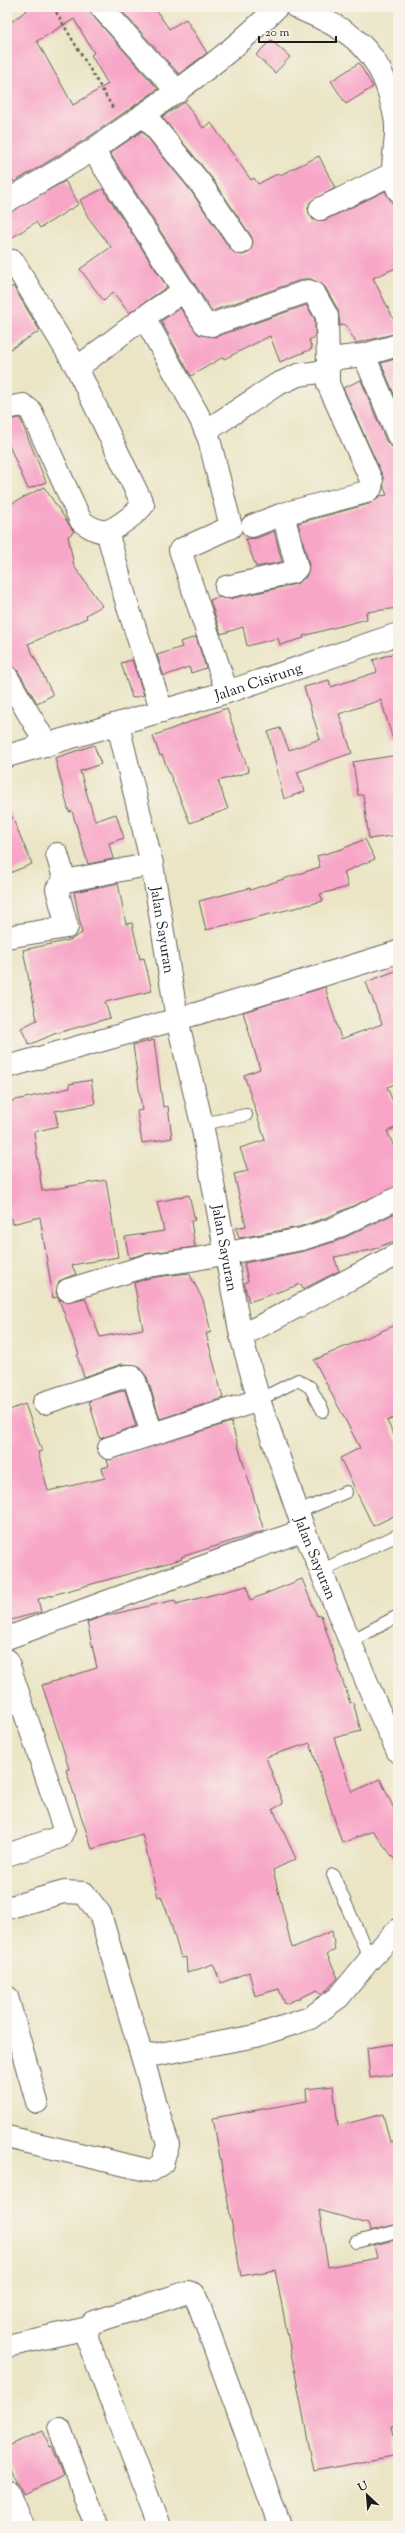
<svg xmlns="http://www.w3.org/2000/svg" width="405" height="2533" font-family="'Sorts Mill Goudy',serif">
<style>
.building{fill:#f8a6c7;fill-rule:evenodd}
.lines{fill:none;stroke-linecap:round;stroke-linejoin:round}
.service-casing{stroke:#646258;stroke-width:14}
.minor-casing{stroke:#646258;stroke-width:24}
.tertiary-casing{stroke:#646258;stroke-width:24}
.secondary-casing{stroke:#646258;stroke-width:24}
.path{stroke:#646258;stroke-width:2.5;stroke-dasharray:3 3;stroke-linecap:butt}
.service{stroke:#fff;stroke-width:12}
.minor{stroke:#fff;stroke-width:22}
.tertiary{stroke:#fff;stroke-width:22}
.secondary{stroke:#fff;stroke-width:22}
.labels{text-anchor:middle;stroke-width:4;stroke-linejoin:round;paint-order:stroke}
.street-label{font-size:15px;fill:#1c1c1c;stroke:#f7f3e8}
</style>
<rect width="100%" height="100%" fill="#f7f3e8"/>
<filter id="ink" filterUnits="userSpaceOnUse"><feTurbulence type="fractalNoise" baseFrequency=".025" numOctaves="2"/><feDisplacementMap in="SourceGraphic" scale="8" xChannelSelector="R" yChannelSelector="G"/><feConvolveMatrix kernelMatrix="1 2 1 2 8 2 1 2 1" color-interpolation-filters="sRGB"/></filter>
<filter id="wash" filterUnits="userSpaceOnUse"><feTurbulence type="fractalNoise" baseFrequency=".012" numOctaves="4" result="noise"/><feDisplacementMap in="SourceGraphic" scale="16" xChannelSelector="R" yChannelSelector="G"/><feGaussianBlur stdDeviation="0.9" result="paint"/><feColorMatrix in="noise" values="0 0 0 0 0 0 0 0 0 0 0 0 0 0 0 0 0 1.4 0 .05"/><feComposite in="paint" operator="in"/></filter>
<g filter="url(#wash)">
<rect width="100%" height="100%" fill="#ebe5c6"/>
<g id="blocks">
<g class="building">
<path d="M31,7H89L92,15L158,89L86,139L14,182L7,171V25ZM74,19L94,53L91,55L108,84L73,105L37,41Z"/>
<path d="M118,7H154L169,29L186,19L207,53L179,74Z"/>
<path d="M271,40L290,57L275,73L256,55Z"/>
<path d="M359,63L373,87L346,104L331,81Z"/>
<path d="M185,102L203,128L211,123L251,180L254,178L258,184L279,173L280,175L319,156L335,188L310,202L308,209L313,220H325L385,191L398,213V267L373,278L398,328V333L356,343L345,324L340,326L338,310L325,287L311,279H304L212,311L110,153L142,131L191,191L231,250L242,255L248,253L253,242L251,236L211,177L162,117Z"/>
<path d="M65,181L79,204L40,228L36,222L7,241V213Z"/>
<path d="M103,189L167,287L129,313L113,292L104,301L80,269L111,247L88,217L80,200Z"/>
<path d="M13,286L40,331L7,351V292Z"/>
<path d="M306,305L315,319V337L309,340L312,349L280,362L270,336L224,359L223,357L191,376L161,321L180,308L198,334L215,337Z"/>
<path d="M398,358V404L381,363Z"/>
<path d="M361,380L386,441L391,446L398,448V608L366,612L367,619L303,636L304,638L280,645L278,638L247,646L243,627L221,634L210,600L219,597L229,599L296,584L306,577L309,565L298,523L369,504L380,496L387,495L384,488L383,477L343,388Z"/>
<path d="M20,418L46,482L28,489L7,441V420Z"/>
<path d="M44,487L74,532L68,536L74,566L102,606L86,615L87,618L28,644L53,695L37,703L18,671L7,665V506Z"/>
<path d="M274,531L282,562L256,567L246,539L257,538Z"/>
<path d="M196,637L206,668L191,673L189,667L164,676L157,655L182,647L180,642Z"/>
<path d="M398,652V739L393,740L381,700L339,714L352,753L297,772L305,791L284,799L268,732L280,728L289,750L320,739L304,687L329,680L331,687L377,672L373,660Z"/>
<path d="M132,660L144,695L132,698L121,663Z"/>
<path d="M224,709H227L249,772L218,781L228,809L190,823L162,755L160,756L153,736Z"/>
<path d="M94,745L101,764L80,771L95,821L116,814L124,838L109,843L113,859L88,864L72,811L69,812L55,758Z"/>
<path d="M398,755V835L369,839L363,795H358L353,762Z"/>
<path d="M7,805L32,864L7,874Z"/>
<path d="M365,839L375,859L344,872L348,887L320,894L323,901L206,930L199,901L250,888V890L320,867L317,856L342,849Z"/>
<path d="M118,883L126,924L132,923L140,959L144,958L152,991L105,1002L110,1018L54,1034L29,1045L21,1028L37,1020L23,950L70,940L82,933L74,892Z"/>
<path d="M398,970V1083L387,1087L398,1114V1127L387,1131L398,1155V1186L328,1217L299,1227L239,1238L236,1228L246,1226L234,1174L248,1171L240,1148L265,1140L244,1075L260,1069L243,1012L325,987L341,1039L382,1024L366,982Z"/>
<path d="M154,1040L163,1107L168,1106L172,1138L142,1143L137,1111L142,1110L133,1045Z"/>
<path d="M91,1080L95,1104L55,1111L58,1126L34,1132L42,1191L106,1180L118,1257L72,1265L76,1274L59,1281L56,1293L59,1299L66,1302L85,1298L100,1337L143,1329L134,1283L149,1278L189,1273L203,1300L211,1332L206,1334L223,1398L160,1419L147,1377L137,1365L122,1364L84,1377L77,1355L79,1354L58,1297L53,1298L40,1217L12,1224L7,1204V1102L70,1088L69,1084Z"/>
<path d="M189,1195L195,1220L191,1221L195,1247L144,1254L129,1258L125,1237L164,1231L157,1202Z"/>
<path d="M398,1212V1239L372,1250L334,1257L339,1271L303,1289L301,1284L249,1302L244,1283L248,1281L244,1263L304,1251L337,1241Z"/>
<path d="M398,1324V1416L387,1421L398,1443V1514L373,1526L340,1458L360,1448L314,1360Z"/>
<path d="M125,1390L136,1426L100,1439L89,1401Z"/>
<path d="M25,1404L42,1451L38,1452L48,1491L105,1478L102,1468L109,1466L107,1460L231,1422L264,1531L181,1557L182,1559L38,1599L41,1612L7,1621V1411Z"/>
<path d="M302,1579L317,1616L321,1615L350,1703L353,1702L361,1731L334,1738L352,1792L380,1779L398,1817V1864L373,1831L342,1843L310,1743L266,1757L283,1804L273,1809L296,1859L273,1870L292,1948L332,1931L335,1950L327,1954L338,1978L327,1990L320,1994L318,1990L285,2004L279,1989L255,1996L249,1972L221,1983L213,1964L187,1973L186,1957L181,1958L168,1914L161,1896L158,1897L142,1834L92,1849L66,1770L69,1769L61,1742L42,1685L97,1668L87,1622L105,1616L175,1600L176,1604L247,1586L250,1600Z"/>
<path d="M393,2044L397,2074L370,2078L367,2048Z"/>
<path d="M333,2086L338,2126L383,2114L390,2142L398,2139V2224L370,2231L368,2224L319,2210L328,2267L377,2258L374,2245L398,2239V2426H392L398,2455L314,2471L275,2270L241,2276L213,2118L307,2101L306,2089Z"/>
<path d="M43,2431L50,2447L52,2446L64,2476L23,2494L7,2458V2446Z"/>
</g>
</g>
</g>
<g filter="url(#ink)">
<use href="#blocks" fill-opacity="0" stroke="#646258" stroke-width="1"/>
<g class="lines">
<g class="service-casing">
<g id="service">
<path d="M202,1124L246,1115"/>
<path d="M259,1400L298,1380L310,1387L323,1411"/>
<path d="M298,1512L346,1492"/>
<path d="M320,1571L398,1535"/>
<path d="M349,1642L398,1616"/>
<path d="M333,1875L370,1959"/>
<path d="M356,2242L398,2231"/>
</g>
</g>
<g class="minor-casing">
<g id="minor">
<path d="M101,7L178,92"/>
<path d="M296,7C344,28 375,43 390,96C392,106 396,116 396,126C397,147 388,170 398,190"/>
<path d="M144,114L201,184L241,243"/>
<path d="M7,201L93,150"/>
<path d="M320,209L394,173"/>
<path d="M7,264L13,261L77,368L143,505C138,512 116,529 107,531C98,533 88,526 81,521L31,411L23,405L7,408"/>
<path d="M184,291L205,324L211,325L308,291L314,293L327,316L328,364"/>
<path d="M144,317L201,420L209,439L231,527L180,550L227,692"/>
<path d="M364,355L398,436"/>
<path d="M77,368L144,317L184,291L93,150C157,105 222,63 277,7"/>
<path d="M206,431L276,385L298,375L326,371"/>
<path d="M252,526L283,514L366,492L371,488L372,482L328,384V364L338,358L364,355L398,345"/>
<path d="M107,531L127,604L162,711"/>
<path d="M226,587L293,572L297,568L283,514"/>
<path d="M7,677L47,745"/>
<path d="M65,881L152,864"/>
<path d="M7,937L67,927L57,889L65,881L57,854"/>
<path d="M7,1067L199,1013L398,952"/>
<path d="M68,1290L146,1266L196,1259L302,1239L333,1229L398,1198"/>
<path d="M241,1336L398,1254"/>
<path d="M44,1403L126,1376H131L135,1381L152,1434"/>
<path d="M109,1448L259,1400"/>
<path d="M7,1638L304,1530"/>
<path d="M7,1660L64,1829L60,1837L7,1855"/>
<path d="M7,1908L64,1892L84,1893L100,1914L168,2145L162,2164L151,2171L7,2137"/>
<path d="M7,1997L37,2102"/>
<path d="M143,2057L256,2036L310,2018L339,1997L370,1959L398,1930"/>
<path d="M7,2346L88,2328"/>
<path d="M60,2429L96,2526"/>
<path d="M7,2490L22,2526"/>
<path d="M159,2526L87,2338L88,2328L94,2322L188,2292L194,2294L199,2305L280,2526"/>
</g>
</g>
<g class="tertiary-casing">
<g id="tertiary">
<path id="s1" d="M118,725L152,864L177,1019L202,1124L241,1336L259,1400L304,1530L378,1709L398,1752"/>
</g>
</g>
<g class="secondary-casing">
<g id="secondary">
<path id="s2" d="M7,756L227,692L398,634"/>
</g>
</g>
<path class="path" d="M53,7L113,108"/>
<use href="#service" class="service"/>
<use href="#minor" class="minor"/>
<use href="#tertiary" class="tertiary"/>
<use href="#secondary" class="secondary"/>
</g>
</g>
<g class="labels">
<g class="street-label">
<text dy="5" stroke="none"><textPath href="#s2" startOffset="262">Jalan Cisirung</textPath></text>
<text dy="5" stroke="none"><textPath href="#s1" startOffset="210">Jalan Sayuran</textPath></text>
<text dy="5" stroke="none"><textPath href="#s1" startOffset="534">Jalan Sayuran</textPath></text>
<text dy="5" stroke="none"><textPath href="#s1" startOffset="858">Jalan Sayuran</textPath></text>
</g>
</g>
<rect width="405" height="2533" fill="none" stroke="#f7f3e8" stroke-width="24"/>
<g transform="translate(367 2495) rotate(334)" stroke="#f7f3e8" stroke-width="3" paint-order="stroke">
<path d="M0-3L7 15L0 10L-7 15Z" fill="#1c1c1c"/>
<text y="-6" font-size="11" font-weight="bold" text-anchor="middle" fill="#1c1c1c">U</text>
</g>
<path d="M259 36v6h77v-6" fill="none" stroke="#1c1c1c" stroke-width="2"/>
<text x="265" y="36" font-size="12" fill="#1c1c1c" stroke="#f7f3e8" stroke-width="3" paint-order="stroke">20 m</text>
</svg>
